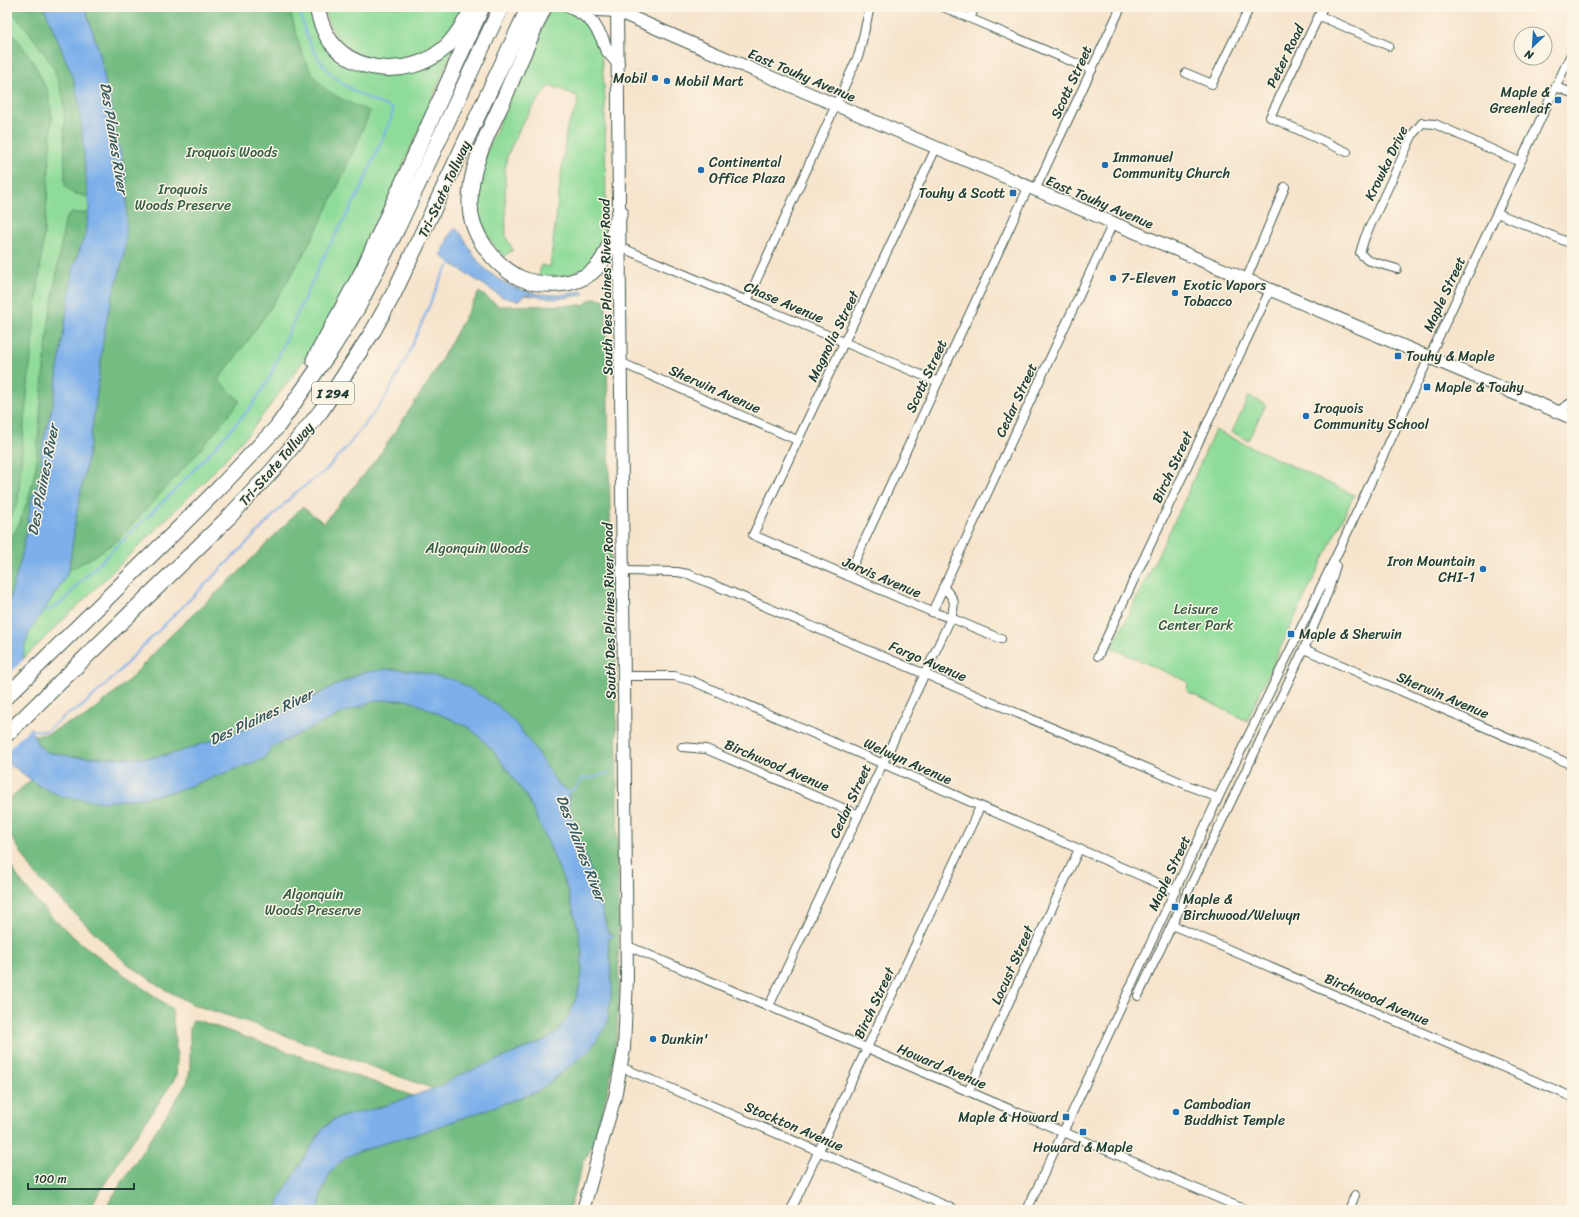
<svg xmlns="http://www.w3.org/2000/svg" width="1579" height="1217" font-family="Sriracha,sans-serif">
<style>
.green{fill:#8fdc9a;stroke:#578c67}
.forest{fill:#73bc82;stroke:#497c5b}
.water{fill:#7db0ea;stroke:#4e768f}
.pier{fill:#f7e4cc}
.lines{fill:none;stroke-linecap:round;stroke-linejoin:round}
.stream{stroke:#7db0ea;stroke-width:2}
.minor-casing{stroke:#3f564b;stroke-width:10}
.secondary-casing{stroke:#3f564b;stroke-width:14}
.motorway-casing{stroke:#3f564b;stroke-width:17}
.minor{stroke:#fff;stroke-width:8}
.secondary{stroke:#fff;stroke-width:12}
.motorway{stroke:#fff;stroke-width:15}
.poi-dot{fill:#1f6fb2;stroke:#fcf5e5;stroke-width:1.5}
.labels{text-anchor:middle;stroke-width:3;stroke-linejoin:round;paint-order:stroke}
.shield{fill:#fcf5e5;stroke:#617469;stroke-width:1}
.shield-label{font-size:13px;font-weight:bold;fill:#1f3d34}
.street-label{font-size:14px;fill:#1f3d34;stroke:#fcf5e5}
.poi-label{font-size:14px;fill:#1f3d34;stroke:#fcf5e5;text-anchor:start}
.park-label{font-size:14px;fill:#355d48;stroke:#fcf5e5}
.water-label{font-size:15px;font-style:italic;fill:#365a62;stroke:#fcf5e5}
</style>
<rect width="100%" height="100%" fill="#fcf5e5"/>
<filter id="ink" filterUnits="userSpaceOnUse"><feTurbulence type="fractalNoise" baseFrequency=".025" numOctaves="2"/><feDisplacementMap in="SourceGraphic" scale="8" xChannelSelector="R" yChannelSelector="G"/><feConvolveMatrix kernelMatrix="1 2 1 2 8 2 1 2 1" color-interpolation-filters="sRGB"/></filter>
<filter id="wash" filterUnits="userSpaceOnUse"><feTurbulence type="fractalNoise" baseFrequency=".012" numOctaves="4" result="noise"/><feDisplacementMap in="SourceGraphic" scale="16" xChannelSelector="R" yChannelSelector="G"/><feGaussianBlur stdDeviation="0.9" result="paint"/><feColorMatrix in="noise" values="0 0 0 0 0 0 0 0 0 0 0 0 0 0 0 0 0 1.4 0 .05"/><feComposite in="paint" operator="in"/></filter>
<g filter="url(#wash)">
<rect width="100%" height="100%" fill="#f7e4cc"/>
<g class="green">
<path d="M7,7H313L318,27L370,72L455,44L424,119L358,266L319,338L299,367L250,432L204,482L7,675Z"/>
<path d="M324,7H466C456,22 448,36 433,47C403,70 351,66 332,30C328,23 326,15 324,7Z"/>
<path d="M551,7H563L576,14L593,30L601,49L605,99L606,226L605,238L591,268C582,266 574,274 565,276C557,277 547,277 539,276L541,265L550,267L567,127L578,105L577,96L550,85L536,103L523,122L507,156L505,172L506,237L513,250L503,257C489,240 478,223 477,200C477,166 496,132 509,102C523,70 537,39 551,7Z"/>
<path d="M1249,396L1266,405L1248,440L1232,432Z"/>
<path d="M1215,430L1354,495L1285,638L1247,721L1187,691L1188,682L1112,648L1180,510Z"/>
</g>
<g class="forest">
<path d="M7,7H44L73,77L79,103L89,197L72,193L65,186L64,99L54,68L28,30Z"/>
<path d="M85,7H289C298,38 303,77 334,95C345,102 358,106 370,112C353,152 336,193 316,231C288,284 255,333 218,380L240,401L201,449L117,541L91,558L69,570L76,516L88,457L95,407L103,341L108,313L124,256L127,197L126,175L116,135L110,96L106,87L101,58Z"/>
<path d="M7,25L32,60L48,92L52,116L47,202L24,424L18,502L7,525Z"/>
<path d="M71,213H88L85,235L73,268L53,404L44,438L41,453L42,467L40,480L32,498L22,555L10,598L7,624V547L19,524L29,497L36,467L43,377L49,321L65,220Z"/>
<path d="M479,292L499,306L584,305C591,298 595,296 604,300L606,304L611,557L615,573L619,992L617,1035L611,1076L606,1097L594,1143L584,1161L569,1210H319L321,1195L330,1173L339,1163L350,1155L392,1140L414,1135L539,1091L590,1050L612,986L608,933L596,886L571,817L568,790L559,786L535,749L518,726L361,673L275,716L240,731L176,753L149,758L73,757L47,752L38,745L33,735L47,734L66,724L84,718L93,711L130,679L172,634L238,573L302,507L324,523L376,460L431,378Z"/>
<path d="M377,700H409L470,728L492,749L527,797L550,847L568,891L578,928L582,952V975L577,996L568,1018L555,1034L546,1040L458,1076L441,1086L434,1089L248,1022L194,1005L161,987L125,962L36,876L7,830V805L10,798L31,780L41,787L103,802L143,798L176,791L263,759L272,747L345,712Z"/>
<path d="M7,860C25,892 60,928 90,950C116,970 145,988 172,1009L177,1059L176,1077L123,1155L94,1201L92,1210H7Z"/>
<path d="M193,1020L200,1021L413,1096L385,1106L333,1119L321,1131L309,1150L279,1200L277,1210H107L109,1202L187,1083L190,1069V1028Z"/>
</g>
<g class="water">
<path d="M44,7H85L101,58L106,87L110,96L116,135L126,175L127,197L126,236L124,256L108,313L103,341L95,407L88,457L76,516L69,570L61,585L30,631L25,645L23,659L24,689L31,730L38,745L47,752L73,757L149,758L176,753L240,731L275,716L361,673L388,669L417,671L457,681L497,705L518,726L535,749L559,786L568,790L571,817L596,886L608,933L613,935L612,938H608L612,986L607,1024L590,1050L539,1091L414,1135L392,1140L350,1155L339,1163L330,1173L321,1195L319,1210H277L279,1200L309,1150L321,1131L334,1119L385,1106L441,1086L458,1076L546,1040L555,1034L568,1018L577,996L582,975V951L578,928L568,891L550,847L527,797L492,749L470,728L409,700H377L345,712L272,747L263,759L176,791L143,798L103,802L63,797L41,787L7,762V624L10,598L22,555L32,498L40,480L42,467L41,453L44,438L53,404L73,268L85,235L89,209L79,103L73,77Z"/>
<path d="M455,228C464,234 468,247 474,256C494,283 524,295 558,295C565,295 574,292 582,291L584,293L582,295L557,299L524,295L519,301L502,297L446,260L441,255L449,236Z"/>
</g>
<path class="pier" d="M24,659L26,689L32,726L7,751V676Z"/>
<g class="lines">
<g class="stream">
<path d="M41,610C56,613 70,594 78,584L177,488L209,454L251,407L269,379L293,323L326,252L360,191L391,119L393,109C380,103 367,99 356,92C324,75 303,42 300,7"/>
<path d="M29,730L46,731L66,715L80,708L113,678L139,650L251,539L294,494L325,471L346,448L384,400L407,357L442,276L450,264L453,262"/>
<path d="M9,769L13,764"/>
<path d="M566,793L575,789L584,777L593,778L609,772"/>
</g>
</g>
</g>
<g filter="url(#ink)">
<g class="lines">
<g class="minor-casing">
<g id="minor">
<path d="M943,7L1092,70"/>
<path d="M1323,7L1270,117L1347,152"/>
<path d="M1320,16L1389,46"/>
<path d="M970,18L975,7"/>
<path d="M1186,73L1212,84L1250,7"/>
<path d="M1556,87L1572,93"/>
<path d="M936,148L753,535L932,612L951,618L1001,639"/>
<path d="M1035,190L1121,7"/>
<path d="M1497,213L1572,244"/>
<path d="M620,247L938,382"/>
<path d="M1397,269L1367,260L1360,253L1365,237L1413,134L1422,123L1435,124L1520,162"/>
<path d="M1246,280L1285,187"/>
<path d="M747,301L859,54L870,7"/>
<path d="M622,363L797,440"/>
<path d="M1557,412L1572,402"/>
<path d="M623,571L677,572L688,574L1218,798"/>
<path d="M848,576L1028,188"/>
<path d="M932,612L1113,223"/>
<path d="M1304,649L1572,765"/>
<path d="M1098,656L1270,290"/>
<path d="M625,676H674L690,680L1176,891"/>
<path d="M682,747L706,749L859,815"/>
<path d="M1172,925L1572,1097"/>
<path d="M628,946L1246,1210"/>
<path d="M1138,996L1304,649L1328,592L1336,565"/>
<path d="M769,1006L951,618C956,601 955,599 943,587"/>
<path d="M621,1067L956,1210"/>
<path d="M968,1092L1079,849"/>
<path d="M791,1210L980,807"/>
<path d="M1027,1210L1218,798L1340,548L1572,52"/>
<path d="M1349,1210L1355,1195"/>
</g>
</g>
<g class="secondary-casing">
<g id="secondary">
<path d="M570,7L583,14L593,23L602,38L606,49L618,63"/>
<path d="M590,7L597,10L617,11"/>
<path d="M612,8L617,11L702,48L1572,418"/>
<path d="M583,1210L615,1097L624,1049L627,978L617,7"/>
</g>
</g>
<g class="motorway-casing">
<g id="motorway">
<path d="M317,7C319,17 322,27 327,36C349,74 408,78 441,51C453,42 461,28 469,15"/>
<path d="M544,7C530,38 516,70 503,101C488,133 469,168 470,204C470,234 494,265 520,278C532,283 546,285 559,284C570,283 583,279 592,272C609,258 613,232 620,212"/>
<path d="M314,360L364,268L482,7"/>
<path d="M7,696L182,525L221,486L277,427L331,350L358,307L398,227L501,7"/>
<path d="M7,734L228,518L273,470L321,411L373,331L393,295L529,7"/>
</g>
</g>
<use href="#minor" class="minor"/>
<use href="#secondary" class="secondary"/>
<use href="#motorway" class="motorway"/>
</g>
</g>
<g class="poi-dot">
<circle cx="655" cy="78" r="4"/>
<circle cx="667" cy="81" r="4"/>
<rect x="1554" y="96" width="8" height="8" rx="2"/>
<circle cx="1105" cy="165" r="4"/>
<circle cx="701" cy="170" r="4"/>
<rect x="1009" y="189" width="8" height="8" rx="2"/>
<circle cx="1113" cy="278" r="4"/>
<circle cx="1175" cy="293" r="4"/>
<rect x="1394" y="352" width="8" height="8" rx="2"/>
<rect x="1423" y="383" width="8" height="8" rx="2"/>
<circle cx="1306" cy="416" r="4"/>
<circle cx="1483" cy="569" r="4"/>
<rect x="1287" y="630" width="8" height="8" rx="2"/>
<rect x="1171" y="903" width="8" height="8" rx="2"/>
<circle cx="653" cy="1039" r="4"/>
<circle cx="1176" cy="1112" r="4"/>
<rect x="1062" y="1113" width="8" height="8" rx="2"/>
<rect x="1079" y="1128" width="8" height="8" rx="2"/>
</g>
<g class="labels">
<rect class="shield" x="312" y="382" width="42" height="22" rx="3"/>
<g class="shield-label">
<text x="333" y="398">I 294</text>
</g>
<g class="street-label">
<text transform="translate(1285 56) rotate(-64)" y="5">Peter Road</text>
<text transform="translate(802 75) rotate(23)" y="5">East Touhy Avenue</text>
<text transform="translate(1071 82) rotate(-65)" y="5">Scott Street</text>
<text transform="translate(1386 163) rotate(-64)" y="5">Krowka Drive</text>
<text transform="translate(444 189) rotate(-65)" y="5">Tri-State Tollway</text>
<text transform="translate(1100 202) rotate(23)" y="5">East Touhy Avenue</text>
<text transform="translate(606 287) rotate(-91)" y="5">South Des Plaines River Road</text>
<text transform="translate(1444 294) rotate(-65)" y="5">Maple Street</text>
<text transform="translate(784 302) rotate(23)" y="5">Chase Avenue</text>
<text transform="translate(833 336) rotate(-64)" y="5">Magnolia Street</text>
<text transform="translate(926 376) rotate(-65)" y="5">Scott Street</text>
<text transform="translate(715 389) rotate(24)" y="5">Sherwin Avenue</text>
<text transform="translate(1016 400) rotate(-65)" y="5">Cedar Street</text>
<text transform="translate(276 464) rotate(-49)" y="5">Tri-State Tollway</text>
<text transform="translate(1172 467) rotate(-65)" y="5">Birch Street</text>
<text transform="translate(882 577) rotate(23)" y="5">Jarvis Avenue</text>
<text transform="translate(609 611) rotate(-91)" y="5">South Des Plaines River Road</text>
<text transform="translate(928 661) rotate(23)" y="5">Fargo Avenue</text>
<text transform="translate(1443 695) rotate(23)" y="5">Sherwin Avenue</text>
<text transform="translate(908 761) rotate(24)" y="5">Welwyn Avenue</text>
<text transform="translate(777 765) rotate(23)" y="5">Birchwood Avenue</text>
<text transform="translate(850 801) rotate(-65)" y="5">Cedar Street</text>
<text transform="translate(1169 873) rotate(-65)" y="5">Maple Street</text>
<text transform="translate(1012 965) rotate(-66)" y="5">Locust Street</text>
<text transform="translate(1377 999) rotate(23)" y="5">Birchwood Avenue</text>
<text transform="translate(874 1003) rotate(-65)" y="5">Birch Street</text>
<text transform="translate(942 1066) rotate(23)" y="5">Howard Avenue</text>
<text transform="translate(794 1126) rotate(23)" y="5">Stockton Avenue</text>
</g>
<g class="poi-label">
<text x="647" y="83" text-anchor="end">Mobil</text>
<text x="675" y="86">Mobil Mart</text>
<text x="1550" y="97" text-anchor="end">Maple &amp;<tspan x="1550" dy="16">Greenleaf</tspan></text>
<text x="1113" y="162">Immanuel<tspan x="1113" dy="16">Community Church</tspan></text>
<text x="709" y="167">Continental<tspan x="709" dy="16">Office Plaza</tspan></text>
<text x="1005" y="198" text-anchor="end">Touhy &amp; Scott</text>
<text x="1121" y="283">7-Eleven</text>
<text x="1183" y="290">Exotic Vapors<tspan x="1183" dy="16">Tobacco</tspan></text>
<text x="1406" y="361">Touhy &amp; Maple</text>
<text x="1435" y="392">Maple &amp; Touhy</text>
<text x="1314" y="413">Iroquois<tspan x="1314" dy="16">Community School</tspan></text>
<text x="1475" y="566" text-anchor="end">Iron Mountain<tspan x="1475" dy="16">CHI-1</tspan></text>
<text x="1299" y="639">Maple &amp; Sherwin</text>
<text x="1183" y="904">Maple &amp;<tspan x="1183" dy="16">Birchwood/Welwyn</tspan></text>
<text x="661" y="1044">Dunkin'</text>
<text x="1184" y="1109">Cambodian<tspan x="1184" dy="16">Buddhist Temple</tspan></text>
<text x="1058" y="1122" text-anchor="end">Maple &amp; Howard</text>
<text x="1083" y="1152" text-anchor="middle">Howard &amp; Maple</text>
</g>
<g class="park-label">
<text x="232" y="157">Iroquois Woods</text>
<text x="183" y="194">Iroquois<tspan x="183" dy="16">Woods Preserve</tspan></text>
<text x="477" y="553">Algonquin Woods</text>
<text x="1196" y="614">Leisure<tspan x="1196" dy="16">Center Park</tspan></text>
<text x="313" y="899">Algonquin<tspan x="313" dy="16">Woods Preserve</tspan></text>
</g>
<g class="water-label">
<text transform="translate(114 138) rotate(81)" y="5">Des Plaines River</text>
<text transform="translate(43 480) rotate(-79)" y="5">Des Plaines River</text>
<text transform="translate(261 717) rotate(-25)" y="5">Des Plaines River</text>
<text transform="translate(581 848) rotate(69)" y="5">Des Plaines River</text>
</g>
</g>
<rect width="1579" height="1217" fill="none" stroke="#fcf5e5" stroke-width="24"/>
<g transform="translate(1533 46) rotate(205)"><circle r="19" fill="#fcf5e5" stroke="#a4ab9e"/>
<path d="M0-3L7 15L0 10L-7 15Z" fill="#1f6fb2"/>
<text y="-6" font-size="11" font-weight="bold" text-anchor="middle" fill="#1f3d34">N</text>
</g>
<path d="M28 1183v6h106v-6" fill="none" stroke="#1f3d34" stroke-width="2"/>
<text x="34" y="1183" font-size="12" fill="#1f3d34" stroke="#fcf5e5" stroke-width="3" paint-order="stroke">100 m</text>
</svg>
